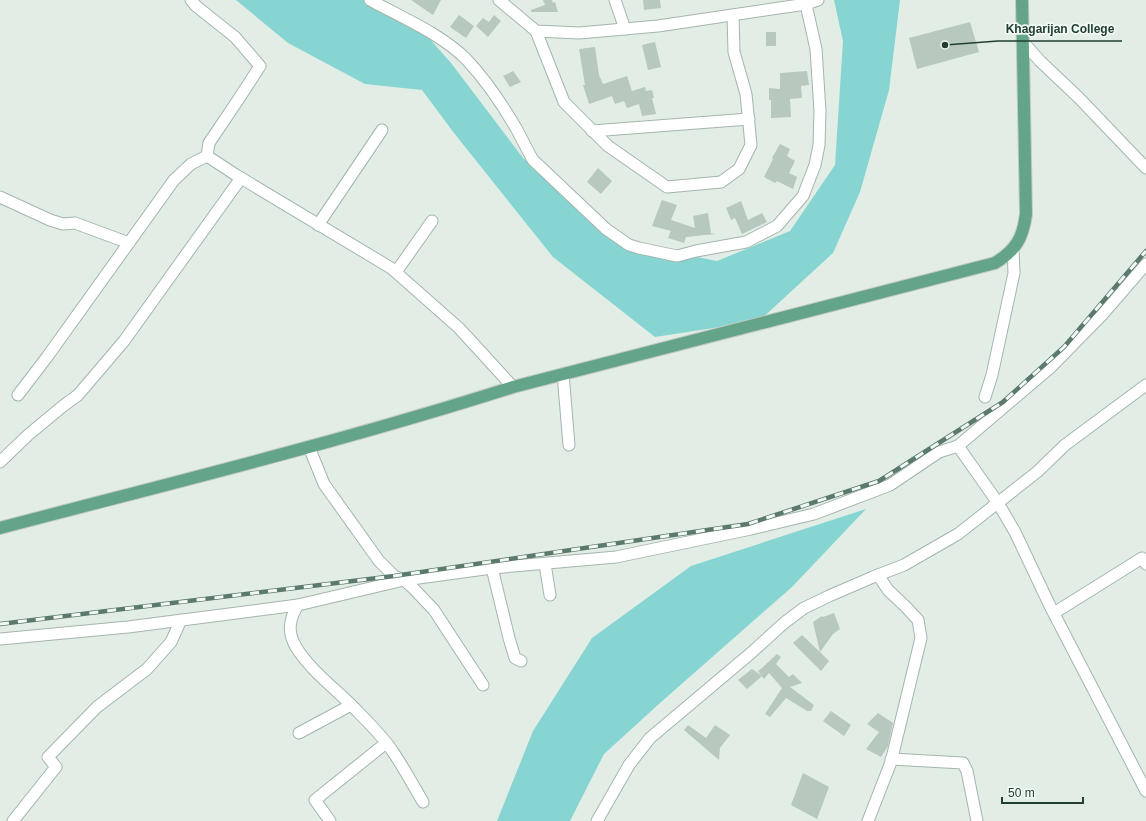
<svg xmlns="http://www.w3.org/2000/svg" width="1146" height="821" viewBox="0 0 1146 821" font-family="Helvetica,sans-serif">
<rect width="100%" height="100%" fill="#e2ede6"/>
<g fill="#87d5d2">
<path d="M236,0H379L412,19L451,63L523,158L628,243L717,261L790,231L835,165L843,41L834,0H900L889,90L860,192L833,253L759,321L655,337L553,257L454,133L422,90L365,84L288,43Z"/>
<path d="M866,509L792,587L660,703L604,754L570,821H497L533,731L592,638L691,566Z"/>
</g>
<g fill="#b7c8be">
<path d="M411,0H441L433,15Z"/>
<path d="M543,0H552L553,3L555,2L558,12H531V10L545,5Z"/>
<path d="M643,0H660L661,8L644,10Z"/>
<path d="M459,15L474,26L466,38L450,27Z"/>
<path d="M494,15L501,21L488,37L476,26L483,18L489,22Z"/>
<path d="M970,22L979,52L917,69L909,38Z"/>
<rect x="766" y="32" width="10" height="14"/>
<path d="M655,42L661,67L648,70L642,45Z"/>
<path d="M595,47L599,75L603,84L627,76L632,91L645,87L646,91L652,90L654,98H652L656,114L642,116L639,104L627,108L624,101L615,104L612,96L589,104L583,85H585L579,49Z"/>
<path d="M513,71L521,82L510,87L503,76Z"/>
<path d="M807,71L809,85L801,86L802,98L790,99L791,117L771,118V100H769V88L780,89V73Z"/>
<path d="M780,144L790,149L787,156L795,161L789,173L797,177L793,189L777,181L775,183L764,177L773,159L772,158Z"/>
<path d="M598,168L612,181L601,194L587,182Z"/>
<path d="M662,200L677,205L671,220L695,228L693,216L708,213L711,233L715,234L686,237L684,243L668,238L671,231L652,226Z"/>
<path d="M741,201L748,220L762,213L767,222L742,234L735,218L731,220L726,208Z"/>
<path d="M834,613L840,629L833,634L820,652L829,661L821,671L793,643L802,635L820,652L813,622L822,616L823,617Z"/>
<path d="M777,654L781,657L776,664L789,677L793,674L802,683L790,687L814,705L811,711H807L786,698L770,717L765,714L782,688L769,673L764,679L758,671L762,668Z"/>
<path d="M752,669L762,676L747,689L738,680Z"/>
<path d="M831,711L851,725L844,736L823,721Z"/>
<path d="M878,713L893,723L888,746L881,757L866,749L879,732L867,724Z"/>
<path d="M688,725L706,738L715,725L730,735L720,748L719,760L684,730Z"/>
<path d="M803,773L829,787L817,819L791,805Z"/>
</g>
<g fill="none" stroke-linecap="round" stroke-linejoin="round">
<defs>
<g id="minor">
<path d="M191,0L196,6L235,37L260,66L238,100L209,143L207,156L236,175L391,268L459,328L513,387"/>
<path d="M370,0C401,17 441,34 466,59C485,79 502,104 516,128C522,139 527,150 533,160L606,229L629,245L639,248L677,256L696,251L746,242L777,226L803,196L815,165L819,145L820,111L816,49L805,0"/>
<path d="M499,0L536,31L579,33L658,26L806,4L818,0"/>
<path d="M615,0L625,29"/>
<path d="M536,31L564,102L608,146L667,187L721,182L739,169L751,145L746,94L734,52L733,15"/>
<path d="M1023,42L1040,61L1079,98L1146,168"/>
<path d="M592,131L749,119"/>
<path d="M0,197L50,220L63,224L75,223L129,243"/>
<path d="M318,225L382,130"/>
<path d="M396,272L432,221"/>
<path d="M563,374L569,445"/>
<path d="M18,395L47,357L174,180L191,164L207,156"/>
<path d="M985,397L992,375L1014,273L1013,249"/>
<path d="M958,446L998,503L1015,532L1050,606L1146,791"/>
<path d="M309,447L324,484L379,561L394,576L404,580L414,589L434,610L483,685"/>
<path d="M0,462L28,435L63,406L78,395L124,341L241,178"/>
<path d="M545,564L550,595"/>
<path d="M492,568L509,638L515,658L521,661"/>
<path d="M298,605C289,619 287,632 296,647C312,673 339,691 359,713C371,725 384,738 393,752C404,768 413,785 423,802"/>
<path d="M1054,613L1142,558L1146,564"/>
<path d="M0,639L128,627L298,605L404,580L492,568L616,557L751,529L814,514L890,485L939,452L958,446L1051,367L1102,315L1146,264"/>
<path d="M299,733L351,705"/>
<path d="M891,759L963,763L967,771L977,821"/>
<path d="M13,821L56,767L48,757L97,707L147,669L171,642L181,620"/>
<path d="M330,821L315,800L386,743"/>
<path d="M597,821L629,765L650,738L751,653L784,623L804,608L829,596L873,577L904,565L958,534L1037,472L1065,445L1146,385"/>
<path d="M868,821L891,762L921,638L918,620L906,607L888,590L878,575"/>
</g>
<path id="major" d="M0,528C171,483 344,441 513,387L995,263C1016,250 1023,238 1026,214L1022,0"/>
</defs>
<use href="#minor" stroke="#a4b5ac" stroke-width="13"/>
<use href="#major" stroke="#c1c9c5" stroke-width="14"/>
<use href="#minor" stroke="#fff" stroke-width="11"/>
<use href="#major" stroke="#64a488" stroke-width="12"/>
<defs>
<path id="rail" d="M0,624L394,576L748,524L879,481L1003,402L1064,347L1146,251"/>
</defs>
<use href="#rail" stroke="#5b7a6c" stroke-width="4.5"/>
<use href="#rail" stroke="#f2f9f4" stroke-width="3" stroke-dasharray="9" stroke-linecap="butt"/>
</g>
<path fill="none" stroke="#213f31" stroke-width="1.5" d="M945 45L998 41H1122"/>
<circle fill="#213f31" stroke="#f2f9f4" stroke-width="1.5" cx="945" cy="45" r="4"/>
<g font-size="12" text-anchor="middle" font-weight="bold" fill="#213f31" stroke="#f2f9f4" stroke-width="3.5" stroke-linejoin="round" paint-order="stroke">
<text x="1060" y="33">Khagarijan College</text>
</g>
<path d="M1002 797v6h81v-6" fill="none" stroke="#213f31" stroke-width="2"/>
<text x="1008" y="797" font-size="12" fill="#213f31" stroke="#f2f9f4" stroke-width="3" paint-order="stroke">50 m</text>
</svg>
